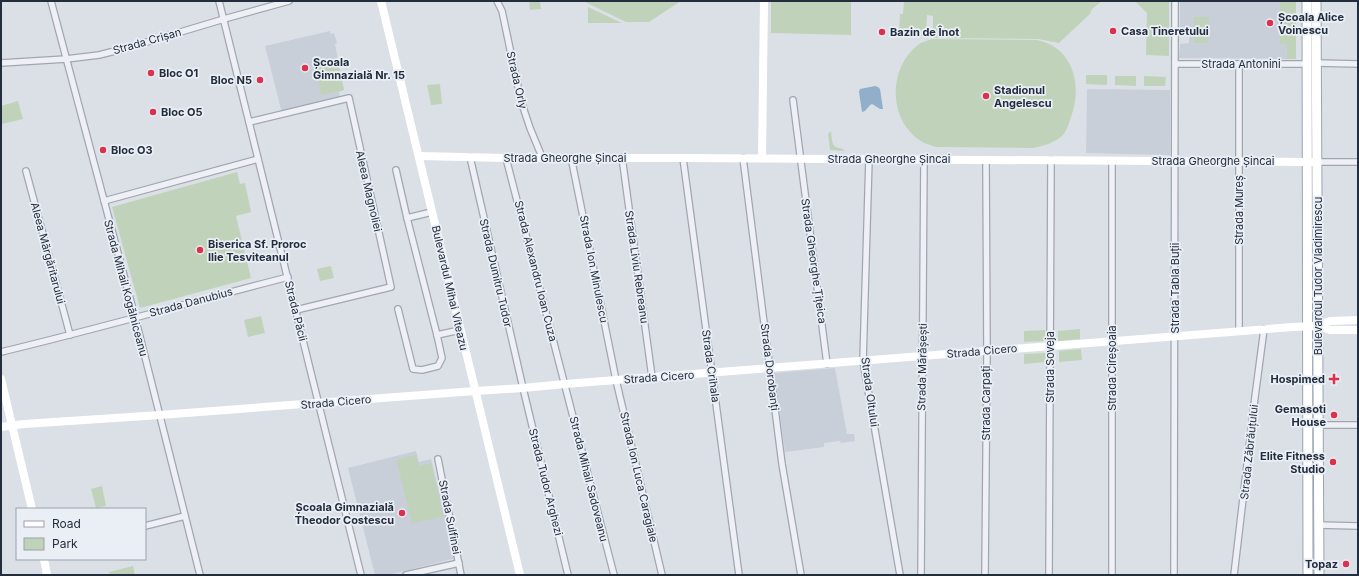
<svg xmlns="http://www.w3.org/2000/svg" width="1359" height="576" viewBox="0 0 1359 576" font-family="Inter,sans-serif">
<rect width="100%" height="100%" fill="#dbe0e7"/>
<g fill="#c9cfd9">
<path d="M1180,1H1296V59L1179,58L1180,44L1189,43V29H1180Z"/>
<path d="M330,31L331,34L334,33L337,43L335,44L344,90L339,92L340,99L282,113L265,46Z"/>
<path d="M1087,89L1170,90V155L1086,153Z"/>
<path d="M835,368L847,434H854L855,441L841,443L840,441L824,443V447L785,452L774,373Z"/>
<path d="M416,451L419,462L431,459L456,558L389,575H375L348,468Z"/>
</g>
<g fill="#c1d2bb">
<path d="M529,1H540L541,9L530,10Z"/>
<path d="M583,1H681L649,22H626Z"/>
<path d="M771,1H851V35L771,33Z"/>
<path d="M904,1H1102L1092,9L1090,14L1059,43L1038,39L933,38V16L927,15L926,37L899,35L900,14H903Z"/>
<path d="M1135,1H1169V56L1146,55L1147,13Z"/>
<path d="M1280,1H1296V59H1287V45L1280,44Z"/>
<path d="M588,7L622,23H588Z"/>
<path d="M1194,17H1209L1208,43H1194Z"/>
<path d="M932,39L1037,40C1073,47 1083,85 1071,117C1069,123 1067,131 1062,136C1054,143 1043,146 1033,148L936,147C927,144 920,142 914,136C888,113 890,66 918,45C921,42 927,41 932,39Z"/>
<path d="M315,67L339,68L344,90L321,95Z"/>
<path d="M1086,75H1107V85L1086,84Z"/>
<path d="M1115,76H1136V86L1115,85Z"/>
<path d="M1144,76L1166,77L1165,86H1144Z"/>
<path d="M440,84L442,104L431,105L427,85Z"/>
<path d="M18,101L23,119L2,124L1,119V106Z"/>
<path d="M831,131C832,136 831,145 836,147C840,149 841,147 845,151L830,150L828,134Z"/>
<path d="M237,172L240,184L245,183L251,212L236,216L251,278L140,308L112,207Z"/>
<path d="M331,266L334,278L320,281L317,269Z"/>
<path d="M261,316L265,333L248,337L244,320Z"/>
<path d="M1080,329V339L1058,341V331Z"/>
<path d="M1045,330V341L1024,342V331Z"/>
<path d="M1081,349L1082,360L1059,362V351Z"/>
<path d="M1046,353V362L1024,364V354Z"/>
<path d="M416,455L419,466L431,463L444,516L412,524L396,460Z"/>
<path d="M102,486L106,506L96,508L91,489Z"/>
<path d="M133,566L135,575H110L109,572Z"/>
</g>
<path fill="#91aecb" d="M875,86L878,87L880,89L883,109H880C870,103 873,102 865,111L862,112L859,92L860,89Z"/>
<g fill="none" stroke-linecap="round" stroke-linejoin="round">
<defs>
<g id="street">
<path d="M51,1L135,317L200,575"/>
<path d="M219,1L361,575"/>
<path d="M497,1L502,11L521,101L530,128L542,157"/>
<path d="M1,63L66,59L99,55L127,48L224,19L289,1"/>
<path d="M1316,63L1358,64"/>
<path d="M1175,64H1306"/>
<path d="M1239,64V331"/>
<path d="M793,100L827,364"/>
<path d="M249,122L349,98L391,287L296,310"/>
<path d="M470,157L523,388L568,575"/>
<path d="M571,157L616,380L662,575"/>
<path d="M622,157L652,377"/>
<path d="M506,158L614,575"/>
<path d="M683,158L739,575"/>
<path d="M743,158L782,464L801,575"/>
<path d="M869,159L863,361L900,575"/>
<path d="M1318,162H1358"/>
<path d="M396,170L407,218L432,212"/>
<path d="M26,171L70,335"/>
<path d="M104,201L258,159"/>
<path d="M407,218L437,335L460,330"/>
<path d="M398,309L413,369L422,370L438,366L442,358L437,335"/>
<path d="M1,352C97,329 192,302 288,277"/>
<path d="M1318,425H1358"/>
<path d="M438,459L461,575"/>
<path d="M1318,525L1358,526"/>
<path d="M145,526L185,516"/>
<path d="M406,575L459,563"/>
<path d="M921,575L924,159"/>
<path d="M985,575L987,351L986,160"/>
<path d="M1049,575L1051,160"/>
<path d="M1112,575V161"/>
<path d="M1174,575L1175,1"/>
<path d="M1234,575L1255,397L1264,329"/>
</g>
<g id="primary">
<path d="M1307,1L1308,575"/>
<path d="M1316,1L1319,575"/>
</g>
</defs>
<use href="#street" stroke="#a0a7b1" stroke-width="8"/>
<use href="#primary" stroke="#99a4b4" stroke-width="11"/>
<use href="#street" stroke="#eef0f5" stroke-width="5.5"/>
<g stroke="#fff" stroke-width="8">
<path d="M381,1L520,575"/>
<path d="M419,156L506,158H683L1312,162"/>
<path d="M762,158L764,1"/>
<path d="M1317,326L1330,321L1358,320"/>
<path d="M1,379L32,509"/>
<path d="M1,427L24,424L160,415L475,391L523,388L565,384L1293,327L1317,326L1330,330H1358"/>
<path d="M44,559L47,575"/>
</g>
<use href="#primary" stroke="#fff" stroke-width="9"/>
</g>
<g fill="#db314c" stroke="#eaeff5" stroke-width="1.5">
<circle cx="1270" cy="23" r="4"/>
<circle cx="1113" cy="31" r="4"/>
<circle cx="882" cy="32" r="4"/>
<circle cx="305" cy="68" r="4"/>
<circle cx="151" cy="73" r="4"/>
<circle cx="260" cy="80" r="4"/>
<circle cx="986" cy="96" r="4"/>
<circle cx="153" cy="112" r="4"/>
<circle cx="103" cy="150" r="4"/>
<circle cx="200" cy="250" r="4"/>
<path d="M1332 373h4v4h4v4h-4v4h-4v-4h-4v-4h4z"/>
<circle cx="1334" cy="415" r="4"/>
<circle cx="1333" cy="462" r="4"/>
<circle cx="402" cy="513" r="4"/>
<circle cx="1346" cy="564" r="4"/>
</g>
<g text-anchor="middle" stroke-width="3.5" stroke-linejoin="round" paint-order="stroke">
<g font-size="11" font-weight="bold" fill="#242d3e" stroke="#eaeff5" text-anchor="start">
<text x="1278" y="21">Școala Alice<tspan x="1278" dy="13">Voinescu</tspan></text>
<text x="1121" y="35">Casa Tineretului</text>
<text x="890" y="36">Bazin de Înot</text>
<text x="313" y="66">Școala<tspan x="313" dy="13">Gimnazială Nr. 15</tspan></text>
<text x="159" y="77">Bloc O1</text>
<text x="252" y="84" text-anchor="end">Bloc N5</text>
<text x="994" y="94">Stadionul<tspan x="994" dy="13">Angelescu</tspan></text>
<text x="161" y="116">Bloc O5</text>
<text x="111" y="154">Bloc O3</text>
<text x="208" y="248">Biserica Sf. Proroc<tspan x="208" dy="13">Ilie Tesviteanul</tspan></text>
<text x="1325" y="383" text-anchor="end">Hospimed</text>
<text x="1326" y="413" text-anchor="end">Gemasoti<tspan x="1326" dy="13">House</tspan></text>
<text x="1325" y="460" text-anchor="end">Elite Fitness<tspan x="1325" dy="13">Studio</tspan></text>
<text x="394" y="511" text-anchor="end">Școala Gimnazială<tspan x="394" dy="13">Theodor Costescu</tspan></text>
<text x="1338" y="568" text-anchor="end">Topaz</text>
</g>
<g font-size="11" fill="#242d3e" stroke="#eaeff5">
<text transform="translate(147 41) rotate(-16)" y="4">Strada Crișan</text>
<text x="1241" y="68">Strada Antonini</text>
<text transform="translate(517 80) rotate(77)" y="4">Strada Orly</text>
<text x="565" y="162">Strada Gheorghe Șincai</text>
<text x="889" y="163">Strada Gheorghe Șincai</text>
<text x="1213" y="165">Strada Gheorghe Șincai</text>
<text transform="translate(369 191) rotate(77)" y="4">Aleea Magnoliei</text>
<text transform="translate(1239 210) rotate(-90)" y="4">Strada Mureș</text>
<text transform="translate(48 253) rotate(75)" y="4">Aleea Mărgăritarului</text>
<text transform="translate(814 261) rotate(82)" y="4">Strada Gheorghe Țițeica</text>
<text transform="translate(637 267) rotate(82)" y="4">Strada Liviu Rebreanu</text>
<text transform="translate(594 269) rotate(79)" y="4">Strada Ion Minulescu</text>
<text transform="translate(536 271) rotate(76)" y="4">Strada Alexandru Ioan Cuza</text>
<text transform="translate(496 273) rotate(77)" y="4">Strada Dumitru Tudor</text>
<text transform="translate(1318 276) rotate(-90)" y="4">Bulevardul Tudor Vladimirescu</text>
<text transform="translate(126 288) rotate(75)" y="4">Strada Mihail Kogălniceanu</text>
<text transform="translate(450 288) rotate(77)" y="4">Bulevardul Mihai Viteazu</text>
<text transform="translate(1175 288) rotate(-90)" y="4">Strada Tabla Buții</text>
<text transform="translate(191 302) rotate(-15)" y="4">Strada Danubius</text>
<text transform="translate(296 311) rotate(76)" y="4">Strada Păcii</text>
<text transform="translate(982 351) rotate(-5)" y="4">Strada Cicero</text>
<text transform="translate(711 366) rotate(82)" y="4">Strada Crihala</text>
<text transform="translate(770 367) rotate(83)" y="4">Strada Dorobanți</text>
<text transform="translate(922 367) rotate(-89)" y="4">Strada Mărășești</text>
<text transform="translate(1050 367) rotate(-90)" y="4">Strada Soveja</text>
<text transform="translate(1112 368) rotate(-90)" y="4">Strada Cireșoaia</text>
<text transform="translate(659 377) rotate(-4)" y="4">Strada Cicero</text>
<text transform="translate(870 392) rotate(82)" y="4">Strada Oltului</text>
<text transform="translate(336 402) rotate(-5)" y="4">Strada Cicero</text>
<text transform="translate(986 403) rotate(-90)" y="4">Strada Carpați</text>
<text transform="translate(1249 452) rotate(-84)" y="4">Strada Zăbrăuțului</text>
<text transform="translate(639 477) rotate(77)" y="4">Strada Ion Luca Caragiale</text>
<text transform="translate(589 479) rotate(76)" y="4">Strada Mihail Sadoveanu</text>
<text transform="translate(546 482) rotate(76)" y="4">Strada Tudor Arghezi</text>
<text transform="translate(450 517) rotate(79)" y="4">Strada Sulfinei</text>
</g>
</g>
<rect width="1359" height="576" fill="none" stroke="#242d3e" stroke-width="4"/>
<rect x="16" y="508" width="130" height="52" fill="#eaeff5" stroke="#9ba1ac"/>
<rect x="24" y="521" width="20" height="6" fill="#ffffff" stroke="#9ba1ac"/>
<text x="52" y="528" font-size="12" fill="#242d3e">Road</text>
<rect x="24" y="538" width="20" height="12" fill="#c1d2bb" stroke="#9ba1ac"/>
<text x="52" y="548" font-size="12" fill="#242d3e">Park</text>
</svg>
